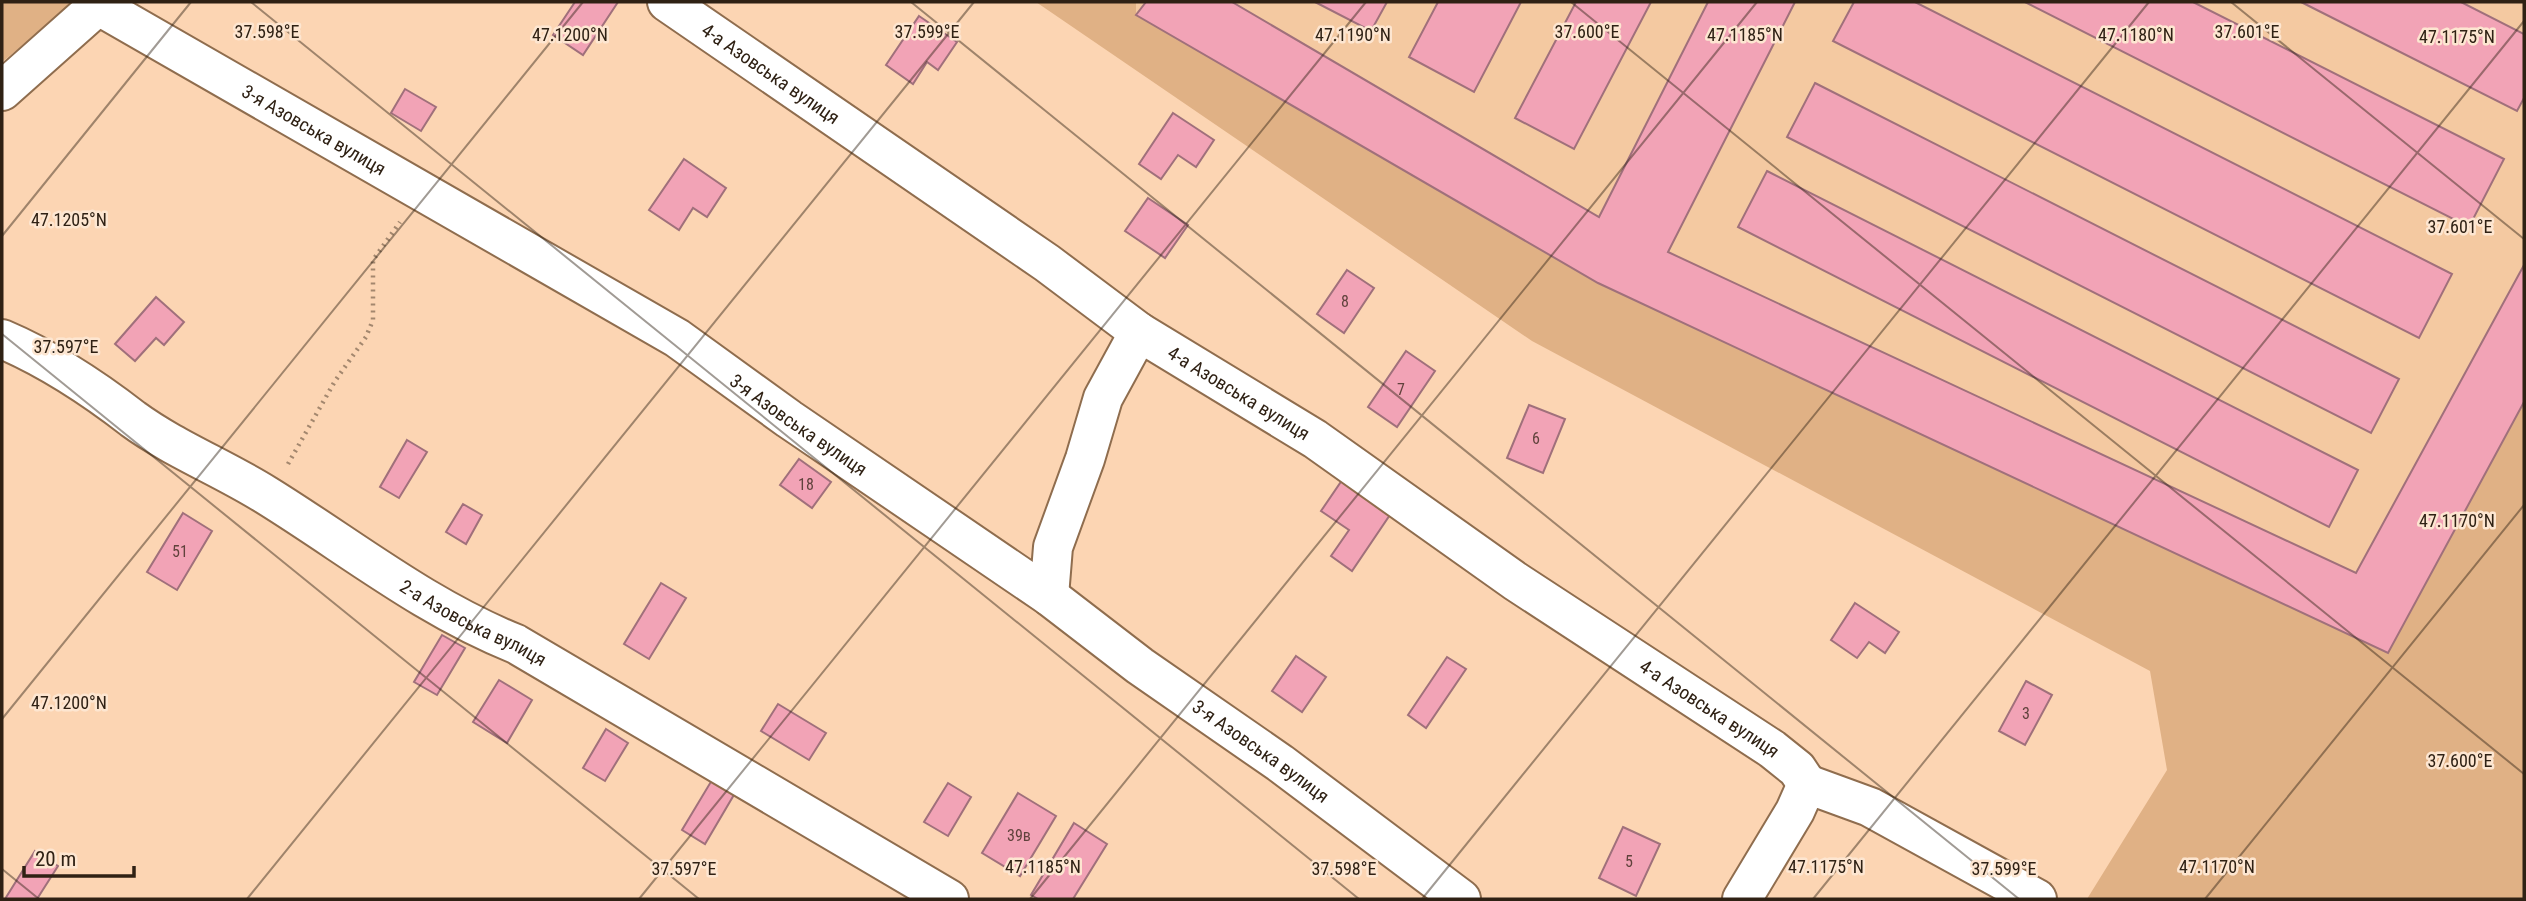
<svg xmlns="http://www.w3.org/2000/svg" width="2526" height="901" viewBox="0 0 2526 901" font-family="'Roboto Condensed',sans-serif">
<rect width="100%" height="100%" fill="#fcd5b3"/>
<path fill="#f4c9a1" d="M1136,2H2524V402L2388,653L1598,283L1136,15Z"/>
<g fill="#e0b185">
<path d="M2,2H76L2,62Z"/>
<path d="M1036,2H1136V15L1598,283L2388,652L2524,402V899H2087L2167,770L2150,671L1532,341Z"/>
</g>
<g fill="#f2a3b6" stroke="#a0707b" stroke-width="2">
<path d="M575,2H618L583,55L553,35Z"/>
<path d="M1146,2H1232L1599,217L1708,2H1795L1668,252L2356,573L2524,265V402L2388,653L1598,283L1136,15Z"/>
<path d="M1315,2H1387L1371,31Z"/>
<path d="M1438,2H1521L1474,92L1409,57Z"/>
<path d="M1576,2H1651L1574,149L1515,118Z"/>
<path d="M1854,2H1915L2452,274L2419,338L1833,41Z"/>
<path d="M2025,2H2193L2504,159L2469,227Z"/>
<path d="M2301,2H2461L2524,34V98L2517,111Z"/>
<path d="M919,16L957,42L938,70L927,62L913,84L886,65Z"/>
<path d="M1815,83L2399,379L2371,433L1787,137Z"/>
<path d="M405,89L436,107L421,131L391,113Z"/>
<path d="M1173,113L1214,140L1196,167L1178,155L1161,179L1139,164Z"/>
<path d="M684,159L726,188L707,217L693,208L679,230L649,210Z"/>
<path d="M1767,171L2358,470L2329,527L1738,227Z"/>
<path d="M1148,198L1188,225L1165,258L1125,231Z"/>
<path d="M1347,270L1374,288L1344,333L1317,314Z"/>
<path d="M156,297L184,322L164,345L156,338L135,361L115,344Z"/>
<path d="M1406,351L1435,371L1397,427L1368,407Z"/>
<path d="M1529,405L1565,419L1543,473L1507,458Z"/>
<path d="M407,440L427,452L399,498L380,487Z"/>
<path d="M799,459L831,482L812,508L780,485Z"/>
<path d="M1349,470L1398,503L1352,571L1331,556L1349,530L1321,511Z"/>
<path d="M463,504L482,515L466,544L446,532Z"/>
<path d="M183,513L212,531L177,590L147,572Z"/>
<path d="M661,583L686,598L649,659L624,644Z"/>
<path d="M1855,603L1899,632L1885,653L1869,642L1857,658L1831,640Z"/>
<path d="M442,635L465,648L437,695L414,682Z"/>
<path d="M1296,656L1326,677L1302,712L1272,691Z"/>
<path d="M1447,657L1466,669L1426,728L1408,715Z"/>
<path d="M499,680L532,700L507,743L473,722Z"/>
<path d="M2026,681L2052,695L2025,745L1999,731Z"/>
<path d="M778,704L826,733L809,760L761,731Z"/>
<path d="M606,729L628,743L605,781L583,768Z"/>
<path d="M712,780L735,793L705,844L682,830Z"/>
<path d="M948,783L971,797L948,836L924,822Z"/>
<path d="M1018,793L1056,816L1020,876L982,853Z"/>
<path d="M1074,823L1107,844L1073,899H1038L1031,895Z"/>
<path d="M1623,827L1660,844L1636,896L1599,878Z"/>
<path d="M35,851L58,866L37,899H5Z"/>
</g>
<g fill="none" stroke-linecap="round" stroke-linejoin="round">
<defs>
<g id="minor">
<path id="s1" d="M667,2L1047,263L1139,332L1315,439L1515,581L1772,749L1797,769L1807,784"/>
<path id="s2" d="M99,6L677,338L789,419L1049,596L1140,666L1280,763L1461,899"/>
<path d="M2,91L102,2"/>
<path id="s3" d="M2,339C49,359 93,388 133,419C174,449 223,468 266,495C350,547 424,607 516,644L949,899"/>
<path d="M1049,596L1053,547L1085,459L1103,398L1139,332"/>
<path d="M1742,899L1795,811L1807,784L1870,807L2037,899"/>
</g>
</defs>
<use href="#minor" stroke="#8f6d4e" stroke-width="42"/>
<path stroke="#a3876e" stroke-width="4.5" stroke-dasharray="2 5" stroke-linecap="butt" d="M288,464L335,381L366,337L373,320V260L400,222"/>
<use href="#minor" stroke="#fff" stroke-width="38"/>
</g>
<path fill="none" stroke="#2f2114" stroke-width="2" stroke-opacity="0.45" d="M251,2L1359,899M911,2L2019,899M1571,2L2524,774M2231,2L2524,239M2,236L191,2M2,334L699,899M2,719L583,2M2,869L39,899M247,899L974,2M639,899L1366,2M1030,899L1757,2M1422,899L2149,2M1813,899L2524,21M2205,899L2524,505"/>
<g text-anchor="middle" stroke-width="5" stroke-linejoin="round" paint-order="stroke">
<g font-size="16" fill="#60423c">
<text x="1345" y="307">8</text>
<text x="1401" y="395">7</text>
<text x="1536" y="444">6</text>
<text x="806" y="490">18</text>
<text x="180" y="557">51</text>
<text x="2026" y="719">3</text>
<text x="1019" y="841">39в</text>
<text x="1629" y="867">5</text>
</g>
<g font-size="19" fill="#2f2114" stroke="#fde6d1">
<text dy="7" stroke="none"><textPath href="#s1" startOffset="126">4-а Азовська вулиця</textPath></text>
<text dy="7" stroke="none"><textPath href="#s2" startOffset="248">3-я Азовська вулиця</textPath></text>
<text dy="7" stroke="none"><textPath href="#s1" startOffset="693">4-а Азовська вулиця</textPath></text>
<text dy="7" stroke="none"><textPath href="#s2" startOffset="816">3-я Азовська вулиця</textPath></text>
<text dy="7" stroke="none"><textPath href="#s3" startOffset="551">2-а Азовська вулиця</textPath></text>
<text dy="7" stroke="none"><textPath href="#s1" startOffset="1260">4-а Азовська вулиця</textPath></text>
<text dy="7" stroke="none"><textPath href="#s2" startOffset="1382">3-я Азовська вулиця</textPath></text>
</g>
</g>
<g font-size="18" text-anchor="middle" fill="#2f2114" stroke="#fde6d1" stroke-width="5" stroke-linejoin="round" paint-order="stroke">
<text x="267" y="38">37.598°E</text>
<text x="927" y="38">37.599°E</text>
<text x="1587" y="38">37.600°E</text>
<text x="2247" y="38">37.601°E</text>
<text x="570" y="41">47.1200°N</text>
<text x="1353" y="41">47.1190°N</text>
<text x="1745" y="41">47.1185°N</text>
<text x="2136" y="41">47.1180°N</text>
<text x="2457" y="43">47.1175°N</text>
<text x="69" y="226">47.1205°N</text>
<text x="2460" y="233">37.601°E</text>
<text x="66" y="353">37.597°E</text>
<text x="2457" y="527">47.1170°N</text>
<text x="69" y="709">47.1200°N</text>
<text x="2460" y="767">37.600°E</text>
<text x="1043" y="873">47.1185°N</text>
<text x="1826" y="873">47.1175°N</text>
<text x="2217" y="873">47.1170°N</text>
<text x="684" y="875">37.597°E</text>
<text x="1344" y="875">37.598°E</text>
<text x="2004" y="875">37.599°E</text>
</g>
<rect width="2526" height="901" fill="none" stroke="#2f2114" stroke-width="7"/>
<path d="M24 866v10h110v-10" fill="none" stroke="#2f2114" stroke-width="3.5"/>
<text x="35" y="866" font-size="21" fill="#2f2114" stroke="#fde6d1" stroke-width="5" paint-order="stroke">20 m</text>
</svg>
